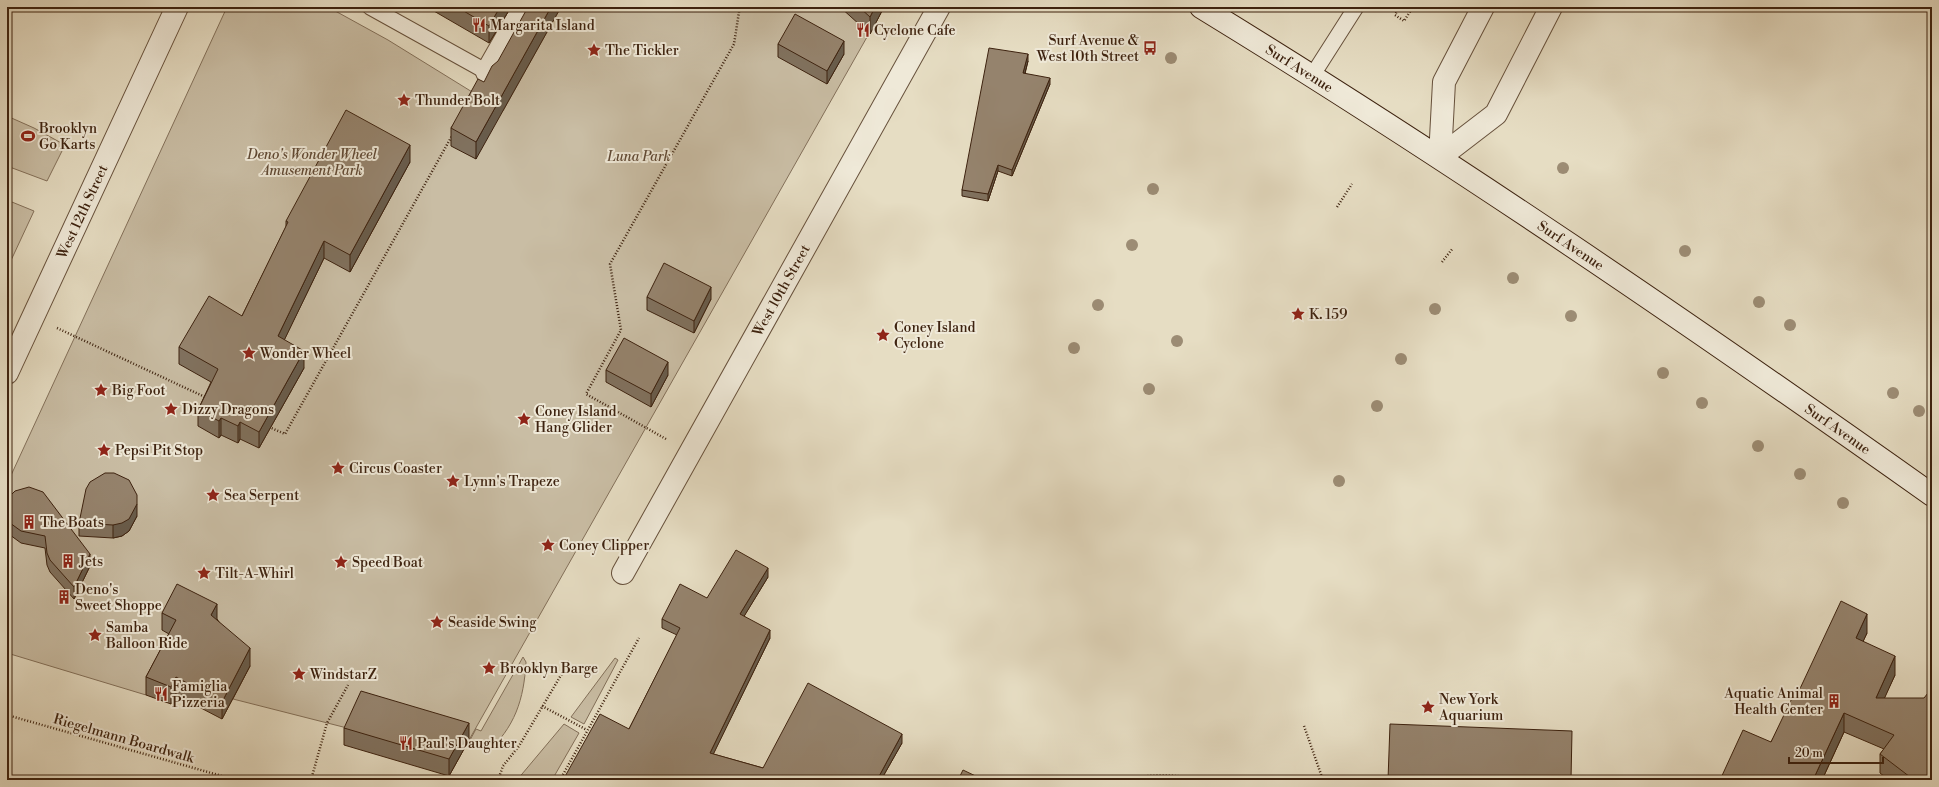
<svg xmlns="http://www.w3.org/2000/svg" width="1939" height="787" viewBox="0 0 1939 787" font-family="'Libre Bodoni',serif">
<rect width="100%" height="100%" fill="#e6ddc3"/>
<filter id="stains"><feTurbulence type="fractalNoise" baseFrequency=".005" numOctaves="4"/><feColorMatrix values="0 0 0 0 .2 0 0 0 0 .09 0 0 0 0 .02 0 0 0 .5 -.17"/></filter>
<radialGradient id="worn" r=".72"><stop offset=".6" stop-color="#630" stop-opacity="0"/><stop offset="1" stop-color="#630" stop-opacity=".3"/></radialGradient>
<g fill="#c9bda4" stroke="#83705a">
<path d="M227,7H328L388,40L503,111L561,7H884L469,740L361,709L351,729L233,699L250,666L176,638L146,695L7,653V484Z"/>
<path d="M7,116L34,128L65,145L47,181L7,166Z"/>
<path d="M7,200L34,211L7,269Z"/>
<path d="M523,657L526,662C524,699 515,728 486,753L470,740L476,729L481,731Z"/>
<path d="M615,658L618,660L584,724L571,717Z"/>
<path d="M564,724L579,733L552,780H517Z"/>
</g>
<g fill="none" stroke-linecap="round" stroke-linejoin="round">
<defs>
<g id="service">
<path d="M370,7L487,72"/>
<path d="M1312,76L1356,7"/>
</g>
<path id="pedestrian" d="M487,72L524,7"/>
<g id="minor">
<path d="M1440,157L1496,114L1551,7"/>
<path d="M1440,157L1444,82L1483,7"/>
<path id="s1" d="M7,373L177,7"/>
<path id="s2" d="M623,573L939,7"/>
</g>
<g id="secondary">
<path id="s3" d="M1201,7C1451,160 1693,326 1932,495"/>
</g>
</defs>
<use href="#service" stroke="#67513c" stroke-width="17"/>
<use href="#pedestrian" stroke="#67513c" stroke-width="24"/>
<use href="#minor" stroke="#67513c" stroke-width="24"/>
<use href="#secondary" stroke="#3d220f" stroke-width="24"/>
<g stroke="#3d220f" stroke-width="2.5" stroke-dasharray="1 2" stroke-linecap="butt">
<path d="M1399,7L1395,15L1404,21L1413,7"/>
<path d="M1337,207L1352,184"/>
<path d="M1442,262L1453,248"/>
<path d="M57,328L207,398"/>
<path d="M269,427L285,434L453,134"/>
<path d="M666,439L586,394L621,330L610,264L734,44L739,12L734,7"/>
<path d="M542,706L587,730"/>
<path d="M7,715L236,780"/>
<path d="M1304,726L1323,780"/>
<path d="M311,780L327,723L348,685"/>
<path d="M498,780L503,766L519,746L570,660"/>
<path d="M560,780L639,638"/>
<path d="M1124,780C1144,774 1181,774 1201,780"/>
</g>
<use href="#service" stroke="#efe9d8" stroke-width="15"/>
<use href="#pedestrian" stroke="#efe9d8" stroke-width="22"/>
<use href="#minor" stroke="#efe9d8" stroke-width="22"/>
<use href="#secondary" stroke="#efe9d8" stroke-width="22"/>
</g>
<g fill="#9c8c74">
<circle cx="1171" cy="58" r="6"/>
<circle cx="1563" cy="168" r="6"/>
<circle cx="1153" cy="189" r="6"/>
<circle cx="1132" cy="245" r="6"/>
<circle cx="1685" cy="251" r="6"/>
<circle cx="1513" cy="278" r="6"/>
<circle cx="1759" cy="302" r="6"/>
<circle cx="1098" cy="305" r="6"/>
<circle cx="1435" cy="309" r="6"/>
<circle cx="1571" cy="316" r="6"/>
<circle cx="1790" cy="325" r="6"/>
<circle cx="1177" cy="341" r="6"/>
<circle cx="1074" cy="348" r="6"/>
<circle cx="1401" cy="359" r="6"/>
<circle cx="1663" cy="373" r="6"/>
<circle cx="1149" cy="389" r="6"/>
<circle cx="1893" cy="393" r="6"/>
<circle cx="1702" cy="403" r="6"/>
<circle cx="1377" cy="406" r="6"/>
<circle cx="1919" cy="411" r="6"/>
<circle cx="1758" cy="446" r="6"/>
<circle cx="1800" cy="474" r="6"/>
<circle cx="1339" cy="481" r="6"/>
<circle cx="1843" cy="503" r="6"/>
</g>
<g fill="#80715e" stroke="#3d220f">
<path d="M427,7H511L489,43Z"/>
<path d="M840,7H884L870,34Z"/>
<path d="M778,44L844,54L827,84L778,57Z"/>
<path d="M1028,61L1025,74L1050,84L1012,176L998,171L988,201L962,196V190Z"/>
<path d="M484,82L476,159L451,146V128Z"/>
<path d="M410,162L350,272L324,258L284,340L304,368L259,448L240,439L238,443L221,435L219,438L198,426V410L211,382L179,364V347L242,316L286,227V221Z"/>
<path d="M647,297L711,299L694,333L647,310Z"/>
<path d="M606,370L668,375L651,407L606,382Z"/>
<path d="M7,505L90,566L74,599L50,572L47,565L45,548L21,543L10,535L7,526Z"/>
<path d="M137,516L129,531L122,536L113,538L79,536V523Z"/>
<path d="M768,577L744,616L770,638L713,754L763,768L902,743L881,780H563L629,729L677,635L662,628V619L707,598Z"/>
<path d="M162,613L217,619L250,666L222,719L176,695L171,704L146,695V677L169,634L162,630Z"/>
<path d="M1867,633L1863,641L1895,675L1884,698L1932,780H1889L1880,773V754L1884,749L1844,732L1822,780H1720L1771,742L1797,695Z"/>
<path d="M344,728L469,740L449,776L344,745Z"/>
</g>
<g fill="#685c4c" stroke="#3d220f">
<path d="M500,7H511L489,43V26Z"/>
<path d="M551,7H561L476,159V142Z"/>
<path d="M875,7H884L870,34V17Z"/>
<path d="M844,41V54L827,84V71Z"/>
<path d="M1028,54V61L1023,80V73Z"/>
<path d="M1050,78V84L1012,176V170Z"/>
<path d="M410,145V162L350,272V255Z"/>
<path d="M998,165V171L988,201V194Z"/>
<path d="M324,241V258L278,353V336Z"/>
<path d="M711,287V299L694,333V321Z"/>
<path d="M304,351V368L259,448V432Z"/>
<path d="M668,362V375L651,407V394Z"/>
<path d="M221,418V435L219,438V421Z"/>
<path d="M240,422V439L238,443V426Z"/>
<path d="M137,504V516L129,531L122,536L113,538V525Z"/>
<path d="M90,554V566L74,599V587Z"/>
<path d="M768,568V577L740,623V614Z"/>
<path d="M217,604V622L211,615Z"/>
<path d="M1867,614V633L1856,657V638Z"/>
<path d="M770,630V638L710,761V753Z"/>
<path d="M250,648V666L222,719V702Z"/>
<path d="M1895,656V675L1876,717V698Z"/>
<path d="M176,677V695L171,704V687Z"/>
<path d="M1844,713V732L1822,780H1813Z"/>
<path d="M469,723V740L449,776V759Z"/>
<path d="M902,734V743L881,780H877Z"/>
</g>
<g fill="#95836d" stroke="#3d220f">
<path d="M457,7H500L489,26Z"/>
<path d="M528,7H551L476,142L451,128L478,79L484,82L492,66L498,61Z"/>
<path d="M859,7H875L870,17Z"/>
<path d="M795,14L844,41L827,71L778,44Z"/>
<path d="M989,48L1028,54L1023,73L1050,78L1012,170L998,165L988,194L962,190Z"/>
<path d="M346,110L410,145L350,255L324,241L278,336L304,351L259,432L240,422L238,426L221,418L219,421L198,410L218,369L179,347L209,296L242,316L288,222L286,221Z"/>
<path d="M664,263L711,287L694,321L647,297Z"/>
<path d="M624,338L668,362L651,394L606,370Z"/>
<path d="M105,473H114L129,480L137,495V504L129,519L122,523L113,525L79,523L86,489L90,482Z"/>
<path d="M29,487L43,492L90,554L74,587L50,560L47,553L45,536L21,531L10,523L7,515V505L10,496L15,491Z"/>
<path d="M736,550L768,568L740,614L770,630L710,753L763,768L808,683L902,734L877,780H563L600,714L629,729L680,628L662,619L680,584L707,598Z"/>
<path d="M177,584L217,604L211,615L250,648L222,702L176,677L171,687L146,677L176,620L162,613Z"/>
<path d="M1841,601L1867,614L1856,638L1895,656L1876,698H1924L1932,688V780H1914L1880,754L1894,735L1844,713L1813,780H1761L1758,779L1757,780H1720L1743,730L1771,742L1794,694L1797,695Z"/>
<path d="M361,691L469,723L449,759L344,728Z"/>
<path d="M1390,724L1572,731L1571,780H1388Z"/>
<path d="M963,770L984,780H958Z"/>
</g>
<defs>
<symbol id="restaurant-bare" viewBox="-9 -9 18 18"><path d="M-5-6h1v4h1v-4h1v4h1v-4h1v5L-1.5 .5V6h-2V.5L-5-1ZM5-6V6H3V1.5H1.5Q1.5-4 5-6Z" fill="#8f2418" stroke="#efe9d8" stroke-width="2.5" paint-order="stroke"/></symbol>
<symbol id="bus-bare" viewBox="-9 -9 18 18"><path d="M-5-6H5V4H4V6H2V4H-2V6H-4V4H-5ZM-3.5-4V0h7V-4ZM-3.5 1.2v1.5H-2V1.2ZM2 1.2v1.5H3.5V1.2Z" fill="#8f2418" stroke="#efe9d8" stroke-width="2.5" paint-order="stroke"/></symbol>
<symbol id="sight-bare" viewBox="-9 -9 18 18"><path d="M0-6L1.8-2.2L6-1.7L2.9 1.2L3.7 5.4L0 3.3L-3.7 5.4L-2.9 1.2L-6-1.7L-1.8-2.2Z" fill="#8f2418" stroke="#efe9d8" stroke-width="2.5" paint-order="stroke"/></symbol>
<symbol id="stadium-bare" viewBox="-9 -9 18 18"><path d="M0-5a6.5 5 0 1 0 0 10a6.5 5 0 1 0 0-10ZM-3.5-1.8h7v3.6h-7Z" fill="#8f2418" stroke="#efe9d8" stroke-width="2.5" paint-order="stroke"/></symbol>
<symbol id="building-bare" viewBox="-9 -9 18 18"><path d="M-4-6H4V6H1V3H-1V6H-4ZM-2.5-4.3h1.7v1.8h-1.7ZM.8-4.3h1.7v1.8H.8ZM-2.5-1h1.7V.8h-1.7ZM.8-1h1.7V.8H.8Z" fill="#8f2418" stroke="#efe9d8" stroke-width="2.5" paint-order="stroke"/></symbol>
</defs>
<g fill-rule="evenodd">
<use href="#restaurant-bare" x="469" y="15" width="20" height="20"/>
<use href="#restaurant-bare" x="853" y="20" width="20" height="20"/>
<use href="#bus-bare" x="1140" y="38" width="20" height="20"/>
<use href="#sight-bare" x="584" y="40" width="20" height="20"/>
<use href="#sight-bare" x="394" y="90" width="20" height="20"/>
<use href="#stadium-bare" x="18" y="126" width="20" height="20"/>
<use href="#sight-bare" x="1288" y="304" width="20" height="20"/>
<use href="#sight-bare" x="873" y="325" width="20" height="20"/>
<use href="#sight-bare" x="239" y="343" width="20" height="20"/>
<use href="#sight-bare" x="91" y="380" width="20" height="20"/>
<use href="#sight-bare" x="161" y="399" width="20" height="20"/>
<use href="#sight-bare" x="514" y="409" width="20" height="20"/>
<use href="#sight-bare" x="94" y="440" width="20" height="20"/>
<use href="#sight-bare" x="328" y="458" width="20" height="20"/>
<use href="#sight-bare" x="443" y="471" width="20" height="20"/>
<use href="#sight-bare" x="203" y="485" width="20" height="20"/>
<use href="#building-bare" x="19" y="512" width="20" height="20"/>
<use href="#sight-bare" x="538" y="535" width="20" height="20"/>
<use href="#building-bare" x="58" y="551" width="20" height="20"/>
<use href="#sight-bare" x="331" y="552" width="20" height="20"/>
<use href="#sight-bare" x="194" y="563" width="20" height="20"/>
<use href="#building-bare" x="54" y="587" width="20" height="20"/>
<use href="#sight-bare" x="427" y="612" width="20" height="20"/>
<use href="#sight-bare" x="85" y="625" width="20" height="20"/>
<use href="#sight-bare" x="479" y="658" width="20" height="20"/>
<use href="#sight-bare" x="289" y="664" width="20" height="20"/>
<use href="#restaurant-bare" x="151" y="684" width="20" height="20"/>
<use href="#building-bare" x="1824" y="691" width="20" height="20"/>
<use href="#sight-bare" x="1418" y="697" width="20" height="20"/>
<use href="#restaurant-bare" x="396" y="733" width="20" height="20"/>
</g>
<g text-anchor="middle" stroke-width="4" stroke-linejoin="round" paint-order="stroke">
<g font-size="14" fill="#3d220f" stroke="#efe9d8" text-anchor="start">
<text x="490" y="30">Margarita Island</text>
<text x="874" y="35">Cyclone Cafe</text>
<text x="1139" y="45" text-anchor="end">Surf Avenue &amp;<tspan x="1139" dy="16">West 10th Street</tspan></text>
<text x="605" y="55">The Tickler</text>
<text x="415" y="105">Thunder Bolt</text>
<text x="39" y="133">Brooklyn<tspan x="39" dy="16">Go Karts</tspan></text>
<text x="1309" y="319">K. 159</text>
<text x="894" y="332">Coney Island<tspan x="894" dy="16">Cyclone</tspan></text>
<text x="260" y="358">Wonder Wheel</text>
<text x="112" y="395">Big Foot</text>
<text x="182" y="414">Dizzy Dragons</text>
<text x="535" y="416">Coney Island<tspan x="535" dy="16">Hang Glider</tspan></text>
<text x="115" y="455">Pepsi Pit Stop</text>
<text x="349" y="473">Circus Coaster</text>
<text x="464" y="486">Lynn's Trapeze</text>
<text x="224" y="500">Sea Serpent</text>
<text x="40" y="527">The Boats</text>
<text x="559" y="550">Coney Clipper</text>
<text x="79" y="566">Jets</text>
<text x="352" y="567">Speed Boat</text>
<text x="215" y="578">Tilt-A-Whirl</text>
<text x="75" y="594">Deno's<tspan x="75" dy="16">Sweet Shoppe</tspan></text>
<text x="448" y="627">Seaside Swing</text>
<text x="106" y="632">Samba<tspan x="106" dy="16">Balloon Ride</tspan></text>
<text x="500" y="673">Brooklyn Barge</text>
<text x="310" y="679">WindstarZ</text>
<text x="172" y="691">Famiglia<tspan x="172" dy="16">Pizzeria</tspan></text>
<text x="1823" y="698" text-anchor="end">Aquatic Animal<tspan x="1823" dy="16">Health Center</tspan></text>
<text x="1439" y="704">New York<tspan x="1439" dy="16">Aquarium</tspan></text>
<text x="417" y="748">Paul's Daughter</text>
</g>
<g font-size="14" fill="#3d220f" stroke="#efe9d8">
<text dy="5" stroke="none"><textPath href="#s3" startOffset="116">Surf Avenue</textPath></text>
<text dy="5" stroke="none"><textPath href="#s1" startOffset="178">West 12th Street</textPath></text>
<text dy="5" stroke="none"><textPath href="#s3" startOffset="440">Surf Avenue</textPath></text>
<text dy="5" stroke="none"><textPath href="#s2" startOffset="324">West 10th Street</textPath></text>
<text dy="5" stroke="none"><textPath href="#s3" startOffset="764">Surf Avenue</textPath></text>
<text transform="translate(124 738) rotate(16)" y="5">Riegelmann Boardwalk</text>
</g>
<g font-size="14" font-style="italic" fill="#604934" stroke="#efe9d8">
<text x="312" y="159">Deno's Wonder Wheel<tspan x="312" dy="16">Amusement Park</tspan></text>
<text x="639" y="161">Luna Park</text>
</g>
</g>
<rect width="1939" height="787" fill="none" stroke="#e6ddc3" stroke-width="24"/>
<rect x="8" y="8" width="1923" height="771" fill="none" stroke="#3d220f" stroke-width="2"/>
<rect x="12" y="12" width="1915" height="763" fill="none" stroke="#3d220f"/>
<path d="M1789 757v6h94v-6" fill="none" stroke="#3d220f" stroke-width="2"/>
<text x="1795" y="757" font-size="12" fill="#3d220f" stroke="#efe9d8" stroke-width="3" paint-order="stroke">20 m</text>
<rect width="100%" height="100%" filter="url(#stains)"/>
<rect width="100%" height="100%" fill="url(#worn)"/>
</svg>
